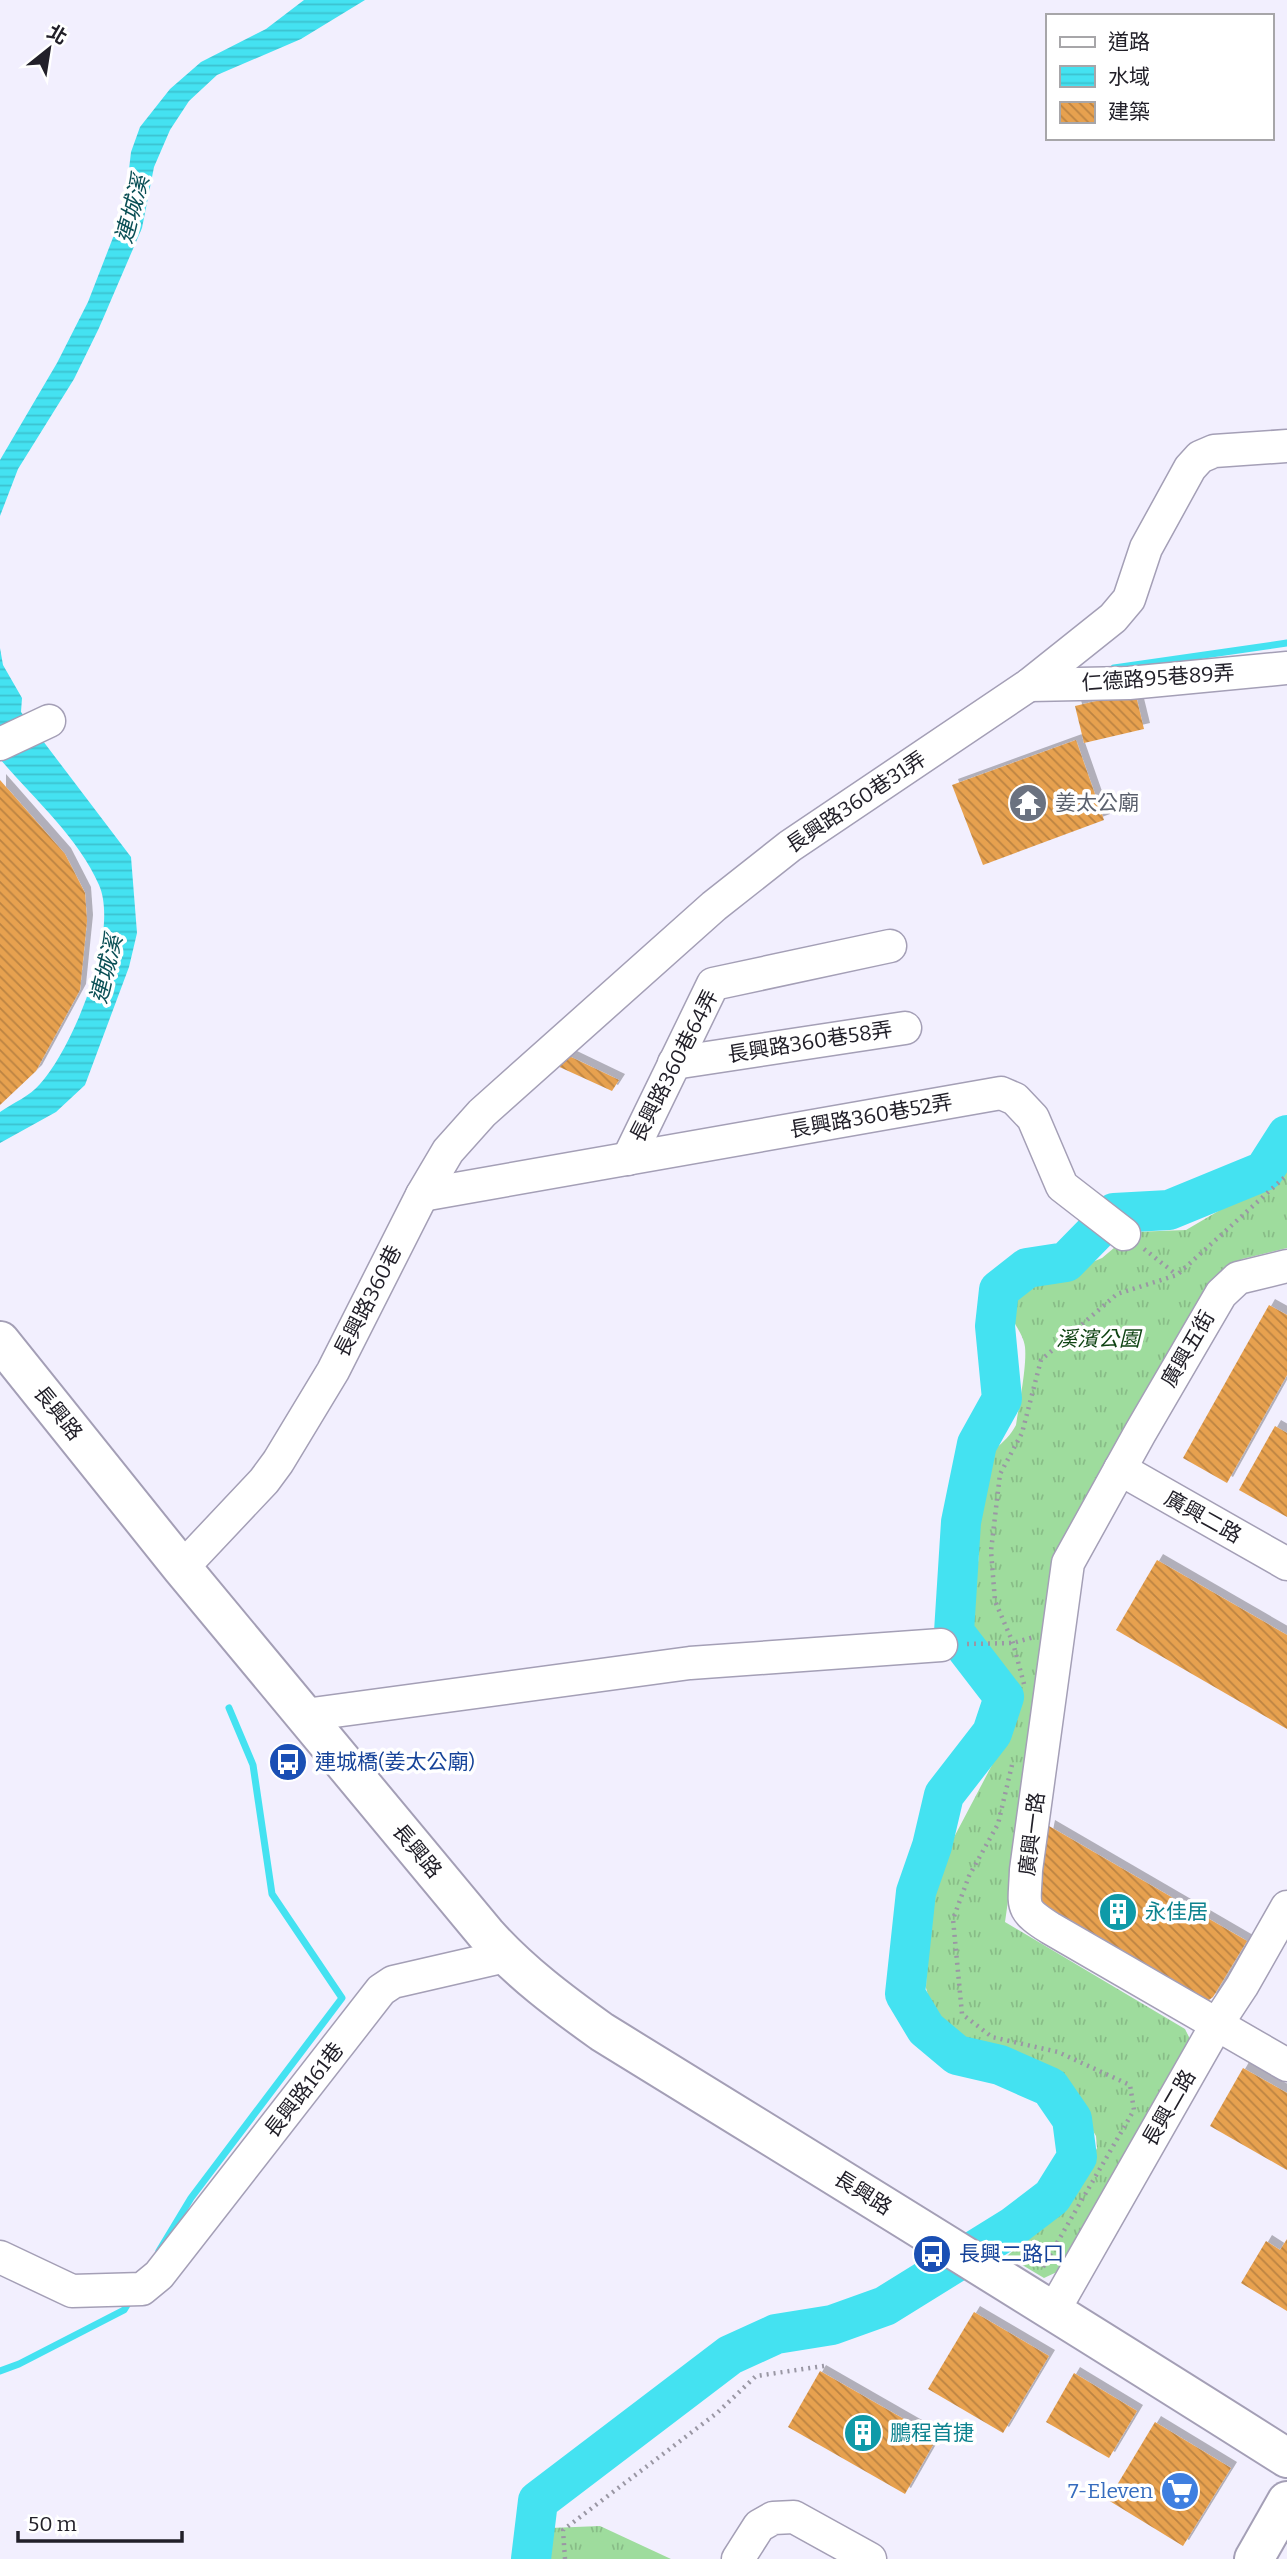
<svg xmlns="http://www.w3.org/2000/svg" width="1287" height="2559" viewBox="0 0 1287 2559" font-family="Bitter,'Noto Sans TC',serif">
<defs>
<pattern id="grass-tufts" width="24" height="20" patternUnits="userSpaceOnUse" patternTransform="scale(1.75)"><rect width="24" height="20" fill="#9edc9d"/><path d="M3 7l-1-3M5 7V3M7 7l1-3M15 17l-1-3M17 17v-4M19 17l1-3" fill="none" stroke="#88bc87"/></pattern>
<pattern id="water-rules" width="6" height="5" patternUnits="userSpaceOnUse" patternTransform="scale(1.75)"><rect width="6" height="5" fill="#44e2f1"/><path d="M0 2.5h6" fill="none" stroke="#3bc2cf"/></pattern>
<pattern id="building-back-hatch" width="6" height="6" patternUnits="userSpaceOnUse" patternTransform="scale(1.75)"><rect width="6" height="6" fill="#e7a14f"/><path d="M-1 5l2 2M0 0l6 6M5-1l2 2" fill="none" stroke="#bb8342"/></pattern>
<filter id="shadow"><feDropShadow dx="6" dy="-6" stdDeviation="0" flood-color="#0004"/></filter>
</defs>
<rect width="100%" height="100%" fill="#f2effe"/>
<g fill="url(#grass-tufts)">
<path d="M1287,1155V1248L1242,1259L1225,1270L1057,1556L1005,1922L1185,2029L1189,2037V2047L1059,2271L1044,2278L1007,2256L1056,2214L1067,2202L1080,2182L1097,2148L1096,2136L1073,2097L1050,2073L1015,2057L977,2054L952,2040L937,2026L926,1988L928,1924L932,1894L942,1860L1011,1729L1017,1708L1016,1701L1008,1682L982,1657L971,1614L979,1555L977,1473C984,1453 1006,1445 1016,1425C1019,1405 1027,1366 1025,1347C1023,1328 996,1308 1018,1293L1102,1258L1133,1232L1186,1230L1261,1186L1282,1166Z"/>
<path d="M600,2526L671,2559H543L550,2528Z"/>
</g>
<g fill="url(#water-rules)">
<path d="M304,0H365L301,39L217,75L189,101L170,130L154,167L142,228L99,328L74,379L18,469L0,516V460L57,363L88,302L114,235L127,187L131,152L140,127L170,89L201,62L266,29Z"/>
<path d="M0,648L3,665L22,698L21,712L131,857L137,933L129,967L85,1085L56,1112L0,1143V1112C13,1103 30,1096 40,1084C73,1048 120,933 99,885C78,837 34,799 0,759Z"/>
</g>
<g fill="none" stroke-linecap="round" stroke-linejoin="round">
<g stroke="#44e2f1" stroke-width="7">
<path d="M1114,668L1287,643"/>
<path d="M159,2251L191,2198L342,1998L272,1894L253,1765L229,1708"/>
<path d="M0,2371L19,2364L124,2310L132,2297"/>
</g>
<path stroke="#44e2f1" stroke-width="40" d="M531,2559L538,2501L730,2355L776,2334L832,2325L885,2306L1014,2226L1052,2197L1077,2157L1072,2119L1050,2087L1000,2065L957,2055L926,2029L905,1994L916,1892L932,1846L944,1795L992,1733L1004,1697L954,1632L961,1522L977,1444L1002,1399L995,1326L999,1290L1027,1268L1066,1262L1114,1213L1169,1210L1264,1171L1287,1135"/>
</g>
<g fill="url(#building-back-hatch)" filter="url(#shadow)">
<path d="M1135,692L1144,729L1084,743L1075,706Z"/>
<path d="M1076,740L1104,820L983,865L952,785Z"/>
<path d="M0,780L65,854L85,893L87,921L80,990L36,1071L0,1105Z"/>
<path d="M546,1045L619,1080L612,1091L542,1059Z"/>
<path d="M1269,1305L1287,1315V1375L1227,1483L1183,1458Z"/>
<path d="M1275,1426L1287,1433V1517L1239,1490Z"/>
<path d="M1157,1560L1287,1635V1729L1116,1630Z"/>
<path d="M1049,1826L1247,1941L1213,1997L1205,2003L1041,1916L1035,1896Z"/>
<path d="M1243,2068L1287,2093V2170L1210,2126Z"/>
<path d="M1287,2239V2311L1241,2283L1266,2241L1280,2250Z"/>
<path d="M974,2312L1049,2356L1003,2433L928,2389Z"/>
<path d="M820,2371L937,2438L905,2494L788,2427Z"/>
<path d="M1074,2373L1137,2411L1109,2458L1046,2422Z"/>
<path d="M1155,2422L1231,2468L1183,2546L1108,2500Z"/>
</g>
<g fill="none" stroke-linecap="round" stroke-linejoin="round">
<defs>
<g id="minor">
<path d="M1029,685L1129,683L1287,668"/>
<path d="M0,744L49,721"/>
<path d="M674,1063L905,1028"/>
<path d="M628,1159L713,984L890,946"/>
<path d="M422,1195L1001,1093L1015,1099L1033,1118L1062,1186L1124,1234"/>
<path d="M1287,1266L1238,1278L1221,1294L1140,1433L1068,1563L1026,1870C1025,1906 1018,1908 1050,1928L1287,2065"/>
<path d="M1120,1469L1287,1564"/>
<path d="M182,1568L264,1481L278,1462L333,1371L422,1195L448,1151L482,1113L714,906L790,846L1029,685L1113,618L1129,599L1146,548L1190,468L1200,457L1214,451L1287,446"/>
<path d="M305,1715L690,1663L941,1645"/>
<path d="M0,2257L72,2291L142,2289L159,2275L381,1990L393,1982L506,1956"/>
<path d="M1054,2310L1217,2024L1242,1986L1287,1907"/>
<path d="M738,2559L759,2526L773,2518L794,2517L870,2559"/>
</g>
<g id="major">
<path d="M0,1341L182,1568L486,1934C520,1972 560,2002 602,2032C831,2173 1060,2314 1287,2458"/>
<path d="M1254,2559L1287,2501"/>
</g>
</defs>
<use href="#minor" stroke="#a49fb6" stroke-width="35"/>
<use href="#major" stroke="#a49fb6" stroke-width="42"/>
<g stroke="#9a97a4" stroke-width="4.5" stroke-dasharray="2 5" stroke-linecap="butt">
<path d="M1144,1249L1177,1275"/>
<path d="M967,1644L1013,1643L1034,1637"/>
<path d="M1024,1684L1013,1643L995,1601L991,1551L1000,1474L1022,1433L1041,1360L1117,1294L1177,1275L1287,1175"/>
<path d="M1012,1765L998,1824L969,1876L953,1919L962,2014L992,2037L1058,2052L1130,2085L1134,2110L1043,2267"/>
<path d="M565,2559L563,2530L717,2413L756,2376L824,2366"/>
</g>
<use href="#minor" stroke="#fff" stroke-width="32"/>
<use href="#major" stroke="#fff" stroke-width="38"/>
</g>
<defs>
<symbol id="temple-disc" viewBox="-11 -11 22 22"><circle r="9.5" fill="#6b7280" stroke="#fff"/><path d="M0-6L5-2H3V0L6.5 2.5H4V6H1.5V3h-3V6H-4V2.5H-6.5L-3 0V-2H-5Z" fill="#fff"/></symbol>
<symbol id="bus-disc" viewBox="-11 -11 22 22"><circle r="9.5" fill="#1a4fb4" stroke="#fff"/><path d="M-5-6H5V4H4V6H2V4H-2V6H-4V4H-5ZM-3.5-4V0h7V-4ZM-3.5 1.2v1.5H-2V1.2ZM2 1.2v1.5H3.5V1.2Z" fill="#fff"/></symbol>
<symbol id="building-disc" viewBox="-11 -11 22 22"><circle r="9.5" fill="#0f9aa8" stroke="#fff"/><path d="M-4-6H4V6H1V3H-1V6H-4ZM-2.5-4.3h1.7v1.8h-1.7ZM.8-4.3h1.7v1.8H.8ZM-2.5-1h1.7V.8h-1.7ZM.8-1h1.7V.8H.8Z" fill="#fff"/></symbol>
<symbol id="supermarket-disc" viewBox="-11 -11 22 22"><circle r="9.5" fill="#3f7fe0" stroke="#fff"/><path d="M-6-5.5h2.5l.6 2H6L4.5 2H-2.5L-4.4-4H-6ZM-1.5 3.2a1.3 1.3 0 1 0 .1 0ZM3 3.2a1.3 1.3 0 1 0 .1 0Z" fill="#fff"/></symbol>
</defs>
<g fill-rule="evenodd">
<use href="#temple-disc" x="1006" y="781" width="44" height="44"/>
<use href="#bus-disc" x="266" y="1740" width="44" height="44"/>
<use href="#building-disc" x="1096" y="1890" width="44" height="44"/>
<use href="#bus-disc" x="910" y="2232" width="44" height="44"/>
<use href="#building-disc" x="841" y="2411" width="44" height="44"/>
<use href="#supermarket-disc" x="1158" y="2469" width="44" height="44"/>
</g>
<g text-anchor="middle" stroke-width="7" stroke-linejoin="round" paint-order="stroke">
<g font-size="21" fill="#222029" stroke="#fff">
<text transform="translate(1158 678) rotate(-4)" y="7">仁德路95巷89弄</text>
<text transform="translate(856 802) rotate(-34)" y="7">長興路360巷31弄</text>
<text transform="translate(810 1042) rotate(-9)" y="7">長興路360巷58弄</text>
<text transform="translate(674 1066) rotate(-63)" y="7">長興路360巷64弄</text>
<text transform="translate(871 1116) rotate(-10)" y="7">長興路360巷52弄</text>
<text transform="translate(368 1301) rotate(-63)" y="7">長興路360巷</text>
<text transform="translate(1188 1349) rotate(-60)" y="7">廣興五街</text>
<text transform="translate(58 1413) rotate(51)" y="7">長興路</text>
<text transform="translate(1203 1517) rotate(29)" y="7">廣興二路</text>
<text transform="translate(1032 1834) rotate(-83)" y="7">廣興一路</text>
<text transform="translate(417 1851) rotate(50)" y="7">長興路</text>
<text transform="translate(304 2090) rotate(-52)" y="7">長興路161巷</text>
<text transform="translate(1169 2108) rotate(-60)" y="7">長興二路</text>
<text transform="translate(863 2193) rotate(32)" y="7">長興路</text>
</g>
<g font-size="21" fill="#5b616d" stroke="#fff" text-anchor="start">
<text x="1055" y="810">姜太公廟</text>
</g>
<g font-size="21" font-style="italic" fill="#104414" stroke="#fff">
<text x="1098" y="1346">溪濱公園</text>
</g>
<g font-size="21" fill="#164399" stroke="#fff" text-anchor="start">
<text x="315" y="1769">連城橋(姜太公廟)</text>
<text x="959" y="2261">長興二路口</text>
</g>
<g font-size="21" fill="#0d838f" stroke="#fff" text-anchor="start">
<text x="1145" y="1919">永佳居</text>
<text x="890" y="2440">鵬程首捷</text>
</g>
<g font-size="21" fill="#366cbe" stroke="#fff" text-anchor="end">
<text x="1153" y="2498">7-Eleven</text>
</g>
<g font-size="23" font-style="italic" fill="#0a4f55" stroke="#fff">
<text transform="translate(132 209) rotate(-75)" y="8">連城溪</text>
<text transform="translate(106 969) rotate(-76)" y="8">連城溪</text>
</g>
</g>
<rect x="1046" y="14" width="228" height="126" fill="#ffffff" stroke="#a7a6a9" stroke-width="2"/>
<rect x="1060" y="37" width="35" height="10" fill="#ffffff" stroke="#a7a6a9" stroke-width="2"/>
<text x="1108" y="49" font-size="21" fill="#222029">道路</text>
<rect x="1060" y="66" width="35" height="21" fill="url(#water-rules)" stroke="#a7a6a9" stroke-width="2"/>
<text x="1108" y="84" font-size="21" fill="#222029">水域</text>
<rect x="1060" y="102" width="35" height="21" fill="url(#building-back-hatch)" stroke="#a7a6a9" stroke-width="2"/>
<text x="1108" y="119" font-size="21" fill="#222029">建築</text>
<g transform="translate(49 49) rotate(30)" stroke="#ffffff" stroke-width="5" paint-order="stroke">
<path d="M0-5L12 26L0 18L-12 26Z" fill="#222029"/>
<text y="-10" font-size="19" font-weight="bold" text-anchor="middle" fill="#222029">北</text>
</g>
<path d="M18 2531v10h164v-10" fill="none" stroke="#222029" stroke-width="3.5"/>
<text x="28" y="2531" font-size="21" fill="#222029" stroke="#ffffff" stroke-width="5" paint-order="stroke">50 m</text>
</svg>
